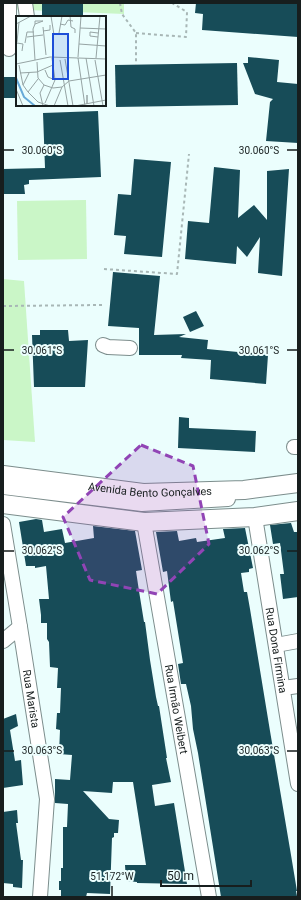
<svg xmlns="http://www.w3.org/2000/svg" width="301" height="900" viewBox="0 0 301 900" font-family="Roboto,sans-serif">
<rect width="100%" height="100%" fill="#ebfefd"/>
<g fill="#caf6c7">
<path d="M3,3H124V14L3,9Z"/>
<path d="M86,200L87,259L18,260L17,201Z"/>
<path d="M3,279L24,281L35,442L3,440Z"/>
</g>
<g fill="#174c58">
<path d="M83,3V17H42V4Z"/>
<path d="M196,3H298V37L202,30L203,14L195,13Z"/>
<path d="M248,57L279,60L277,82L298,84V143L266,141L270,102L273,99L255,94L243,63H248Z"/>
<path d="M237,63L238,105L116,107L115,65Z"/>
<rect x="3" y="77" width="14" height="21"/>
<path d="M98,111L101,177L29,180V184L24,185L25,194H3V169L45,168L43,113Z"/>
<path d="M134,159L171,162L162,257L124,254L126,236L114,235L118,194L131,195Z"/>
<path d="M214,167L240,170L238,218L254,205L267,220V171L289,169L282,276L258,273L260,237L247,257L237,246L236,264L185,259L188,221L209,223Z"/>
<path d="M113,272L160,276L154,335L186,334L179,337L208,340L207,349L268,355L266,384L210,379L211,360L181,358L182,355H139V328L108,326Z"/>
<path d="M196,311L204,326L190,332L183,317Z"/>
<path d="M40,330H68L69,341L88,340L85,387H34L32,335H40Z"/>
<path d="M179,417L189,418V428L256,431L255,452L178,448Z"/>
<path d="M36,519L42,520L44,532L62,529L65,543L94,538L93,526L135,531L142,570L136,571L139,591L144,622H145L150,660L156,697L158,706H159L167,758H166L171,782L152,785L155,806L174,803L187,884L137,883V882L126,881L125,865H146L133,782H113L112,793L83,791L109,819L119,820L118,833H114V837L112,838L110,894L87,893L86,897H61V890H59V881H61V868H63V827H67L68,804L55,803V779L70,780L72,755L59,754L60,730L56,729L57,713H60L61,688H57L58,668L50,667L49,642L47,639V623H41V615L39,599H49L46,566L35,568V566H26L19,522Z"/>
<path d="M291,523L294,532H298V597L283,599L280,574H284L280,543L273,544L270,525Z"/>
<path d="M245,528L253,568L249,569V572L241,573L244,592H247L250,609L270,731L290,849L297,891H296L297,896H295V897H221L198,753L193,729L191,706L186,684H181L178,664L183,663L173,601L171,602L167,571L163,572L156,532L177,531L179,541L196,538L197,542L225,538L223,529Z"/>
<path d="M16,714L18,726L10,730L15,761L21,760L23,785L3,788V719Z"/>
<path d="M17,810L18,823H16L21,860H23L22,888L13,887V884L3,883V812Z"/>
</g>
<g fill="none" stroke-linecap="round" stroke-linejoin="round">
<defs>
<g id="minor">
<path d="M25,3L27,17"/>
<path d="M3,24H9V3"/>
<path d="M9,24V49"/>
<path d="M103,345L108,347L130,348"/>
<path d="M294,447H298"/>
<path d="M3,487L142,504L228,499"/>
<path id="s1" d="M255,517L298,784"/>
<path id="s2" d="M144,522L209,897"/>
<path id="s3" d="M3,524L20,627L47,799L40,897"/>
<path d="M3,641L20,627"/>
<path d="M276,645L298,641"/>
<path d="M283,688L298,686"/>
</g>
<g id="major">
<path id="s4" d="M3,475L143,493L244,490L298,483"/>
<path d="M3,504L144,522L255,517L298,511"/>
</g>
</defs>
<use href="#minor" stroke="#7c8d8c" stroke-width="16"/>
<use href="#major" stroke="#7c8d8c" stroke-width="20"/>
<g stroke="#a8b7b6" stroke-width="2" stroke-dasharray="3 3" stroke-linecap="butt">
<path d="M120,3L122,14L136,33V65"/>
<path d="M136,33L186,37L187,12L172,3"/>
<path d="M104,269L177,274L189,154"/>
<path d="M3,306L102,305"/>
</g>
<use href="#minor" stroke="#fff" stroke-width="14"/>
<use href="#major" stroke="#fff" stroke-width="18"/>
</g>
<path fill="#9144b5" fill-opacity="0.2" stroke="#9144b5" stroke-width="3" stroke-dasharray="8 5" stroke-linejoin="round" d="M141,445L193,466L209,544L157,594L90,580L63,517Z"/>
<path fill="none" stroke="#171e1e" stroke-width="1.5" d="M4,150H14M287,150H297M4,350H14M287,350H297M4,551H14M287,551H297M4,751H14M287,751H297M112,886V896"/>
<g text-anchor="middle" stroke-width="4" stroke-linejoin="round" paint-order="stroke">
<g font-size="11" fill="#171e1e" stroke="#ebfefd">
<text dy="4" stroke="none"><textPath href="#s4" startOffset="148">Avenida Bento Gonçalves</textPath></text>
<text dy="4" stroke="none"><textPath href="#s1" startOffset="135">Rua Dona Firmina</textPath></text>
<text dy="4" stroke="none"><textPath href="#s3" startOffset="177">Rua Marista</textPath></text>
<text dy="4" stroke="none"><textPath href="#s2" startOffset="190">Rua Irmão Weibert</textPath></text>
</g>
</g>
<g transform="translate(16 16)">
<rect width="90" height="90" fill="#ebfefd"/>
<path fill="none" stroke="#67aad8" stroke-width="2" d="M0,62L8,81L19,90"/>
<path fill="none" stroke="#96a4a4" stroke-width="1" d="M35,0L38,19L36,20M54,0L55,11L59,13V17M0,8L15,0M44,8L49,9L52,4L57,5M27,11L30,39M64,12L90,13M27,15L34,14V9M43,17L46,0M11,21L27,19M82,21L74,20V16L82,17M1,26L3,6M9,27L11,16H18M63,28L90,30M0,30L1,27L7,28L6,35M62,41L65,0M62,42L69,90M70,42L78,90M80,42L84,0M49,43L57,90M19,44L17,13L19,8L27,5H19V8M44,44L52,90M79,44L87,90M21,46L22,62M0,48L34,41L90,43M3,49L7,69L12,76L22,86L34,90M29,54L32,61L39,64M4,57L21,56L37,49M22,62L28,69L37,72L46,71L53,65M53,65L90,59M7,69L13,57M0,73L7,90M12,76L22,63M29,87L39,64L36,42M71,88V79V88M27,90L24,77L28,69M38,90L46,71M59,90L90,84"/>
<path fill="#1d4ed8" fill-opacity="0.15" stroke="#1d4ed8" stroke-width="2" d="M37,18H52V63H37Z"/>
<rect width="90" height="90" fill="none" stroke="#171e1e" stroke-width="2"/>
</g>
<g font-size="10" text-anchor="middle" fill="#171e1e" stroke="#ebfefd" stroke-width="4" stroke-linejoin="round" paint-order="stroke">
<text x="42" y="154">30.060°S</text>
<text x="259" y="154">30.060°S</text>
<text x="42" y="354">30.061°S</text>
<text x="259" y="354">30.061°S</text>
<text x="42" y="554">30.062°S</text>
<text x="259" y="554">30.062°S</text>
<text x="42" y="754">30.063°S</text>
<text x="259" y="754">30.063°S</text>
<text x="112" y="880">51.172°W</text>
</g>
<rect width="301" height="900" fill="none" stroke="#171e1e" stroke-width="8"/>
<path d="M161 880v6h90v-6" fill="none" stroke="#171e1e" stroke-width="2"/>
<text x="167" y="880" font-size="12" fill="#171e1e" stroke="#ebfefd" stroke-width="3" paint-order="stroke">50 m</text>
</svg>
